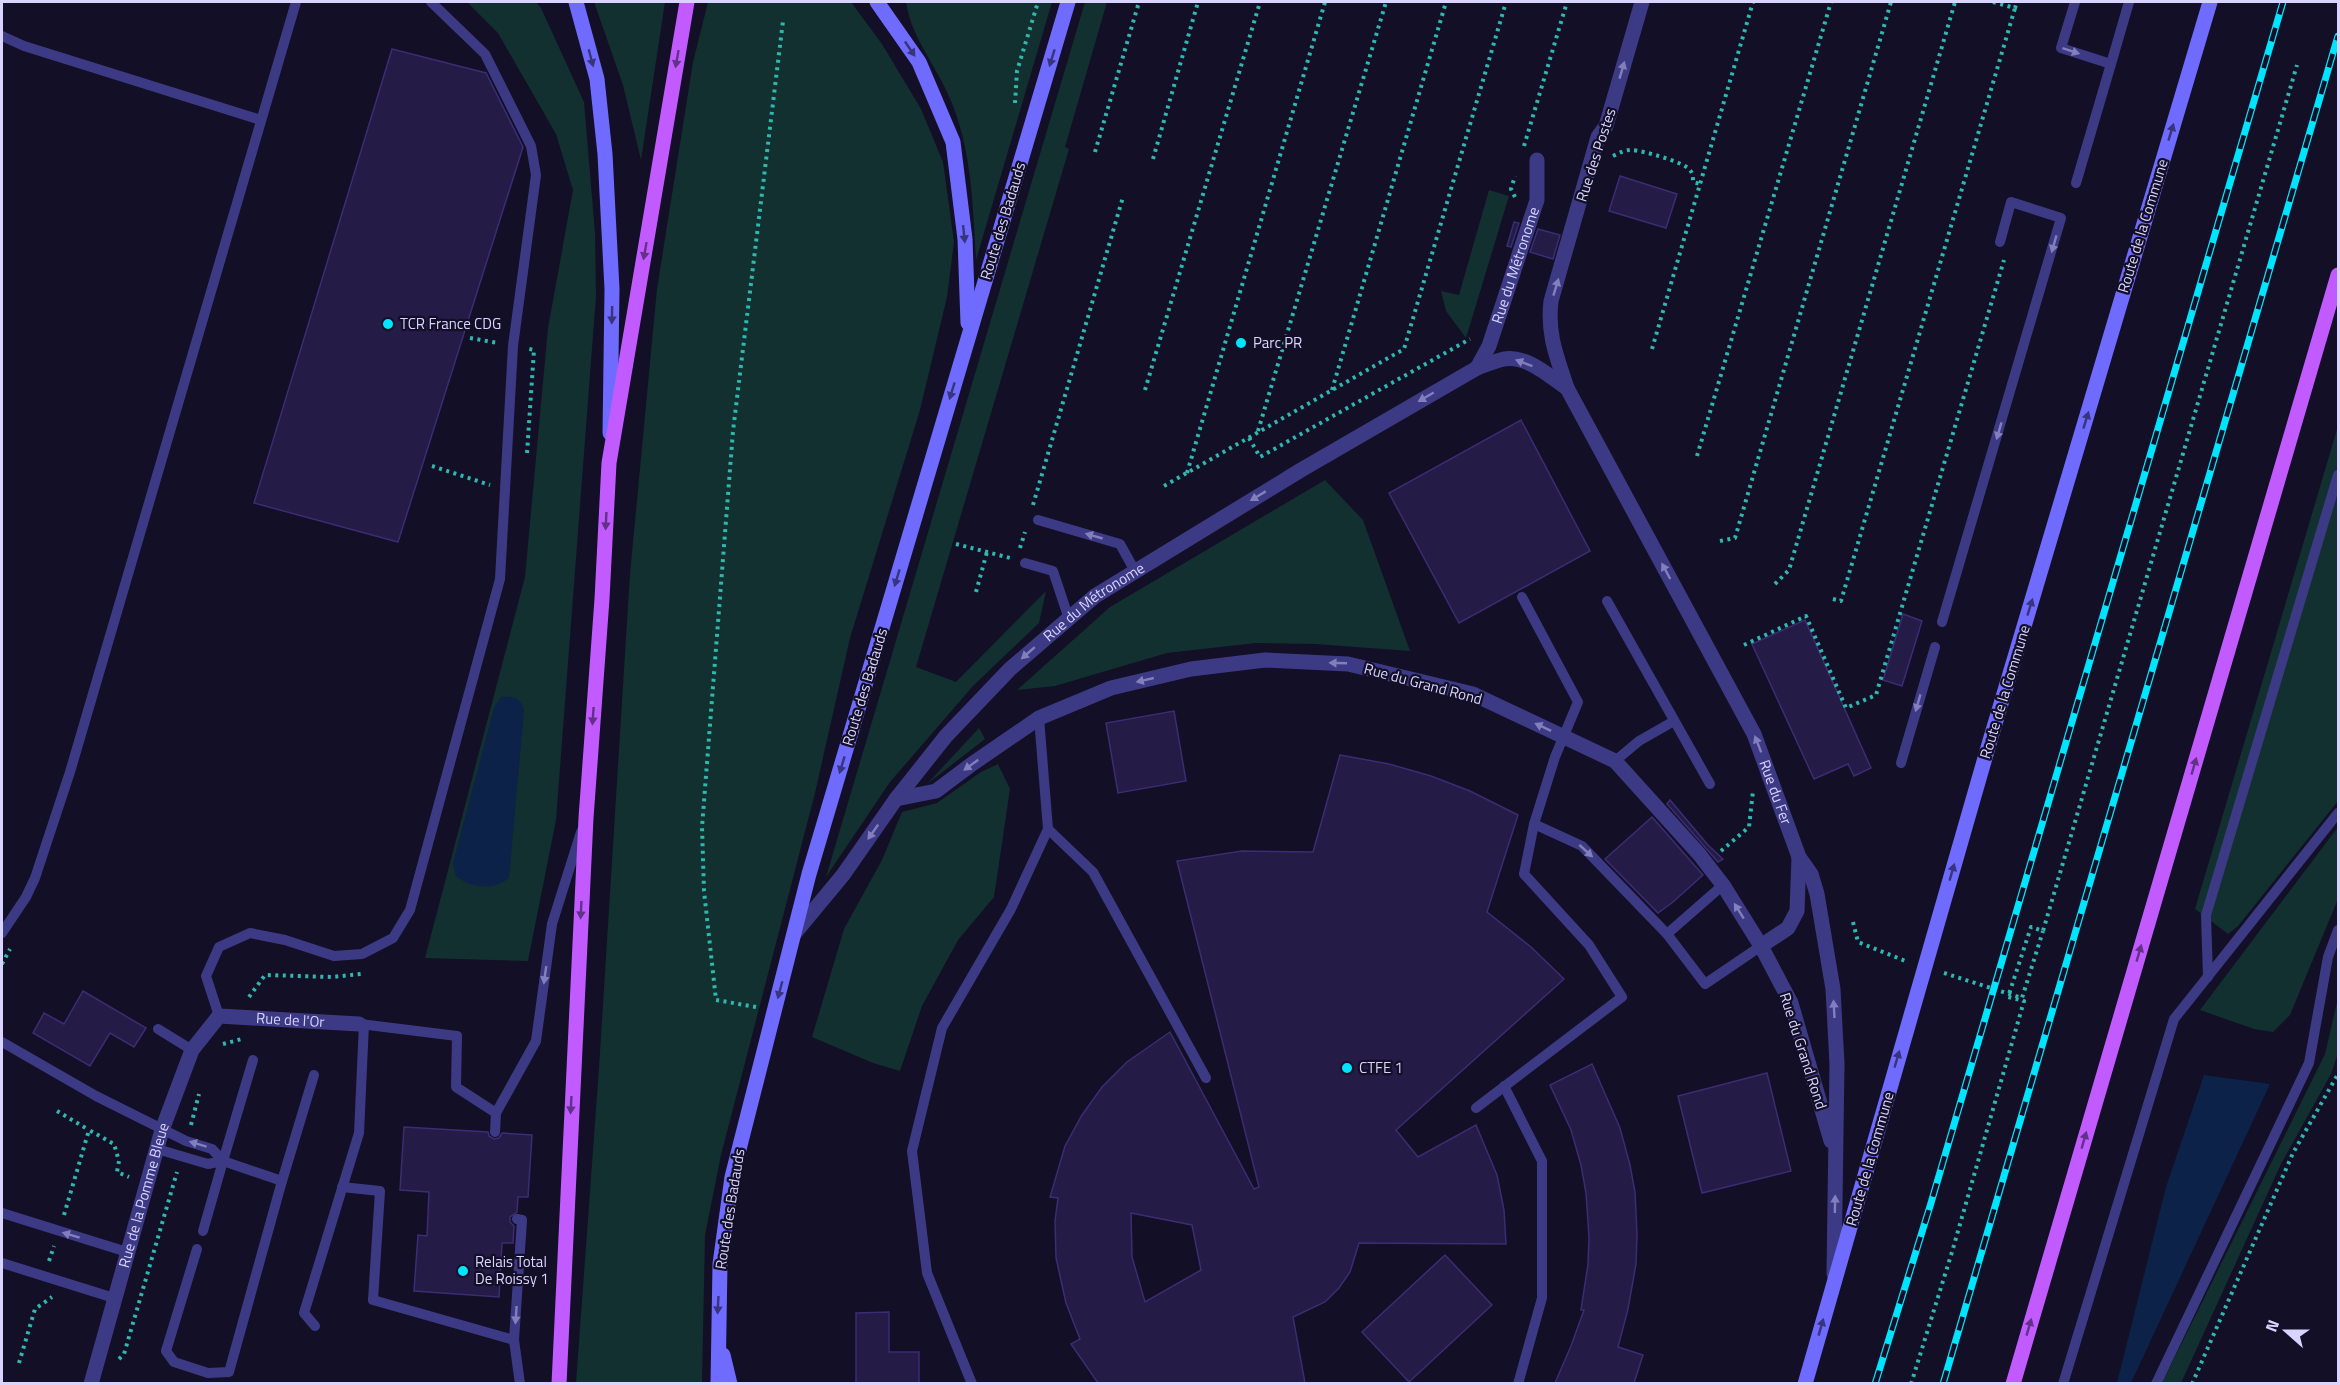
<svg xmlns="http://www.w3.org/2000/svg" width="2340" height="1385" viewBox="0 0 2340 1385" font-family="'Titillium Web',sans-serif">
<rect width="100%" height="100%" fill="#130f26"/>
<g fill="#12302f">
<path d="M467,2H536L541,8L584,102L595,233L596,296L556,820L528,961L425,958L525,577L548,328L573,190L556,134L498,33Z"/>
<path d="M594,2H665L641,160L623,85Z"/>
<path d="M708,2H851L882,44L921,109L943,162L954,242L947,297L920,410L850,638L815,793L721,1155L705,1235L702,1383H576L599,1068L630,574L657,289L693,62Z"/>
<path d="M906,2H1052L976,260C973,208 972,155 953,106C940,70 911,39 906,2Z"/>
<path d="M1085,2H1107L1065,147L1069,149L916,667L956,682L1046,591L1039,623L973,686L890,782L826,877Z"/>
<path d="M1489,190L1509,196L1466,338L1446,311L1441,291L1459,295Z"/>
<path d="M2338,426V801L2238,926L2228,934L2195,909Z"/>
<path d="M1325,480L1363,520L1410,651L1315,644L1256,643L1167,653L1055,686L1017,690L1110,607Z"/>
<path d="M979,728L985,739L927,784Z"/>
<path d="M998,764L1010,789L994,897L958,940L922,1006L900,1071L873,1063L812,1037L844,929L882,860L902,812L937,803L981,772Z"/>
<path d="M2338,827V899L2290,1015L2273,1032L2254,1029L2200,1010Z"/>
<path d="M2338,998V1053L2331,1074L2281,1164L2181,1383H2162L2325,1054Z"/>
</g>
<g fill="#0c2248">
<path d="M501,697C514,696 521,698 524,711L509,878C494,891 471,888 456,876L453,863L494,708Z"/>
<path d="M2204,1075L2270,1084L2131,1383H2117L2166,1187Z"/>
</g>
<g fill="#241b47" stroke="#3b2d73" stroke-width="1.5" fill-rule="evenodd">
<path d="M392,49L486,73L523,147L398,542L254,503Z"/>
<path d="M1620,176L1677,194L1666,228L1609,211Z"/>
<path d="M1514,222L1519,223L1511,247L1507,246Z"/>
<path d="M1538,229L1560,235L1553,259L1530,252Z"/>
<path d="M1521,420L1590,551L1459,623L1389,493Z"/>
<path d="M1903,614L1922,621L1902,686L1883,680Z"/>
<path d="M1805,620L1871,768L1854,776L1848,764L1814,779L1752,644Z"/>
<path d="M1174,711L1186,781L1118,793L1106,723Z"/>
<path d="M1340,755L1389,764L1431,776L1470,791L1518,815L1487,912L1531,947L1564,979L1396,1130L1418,1157L1476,1125L1497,1175L1504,1210L1506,1244L1359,1243L1350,1272L1339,1288L1325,1302L1293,1317L1305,1383H1098L1071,1344L1080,1339L1066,1303L1056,1258L1055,1221L1058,1198L1050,1197L1065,1146L1082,1115L1102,1087L1127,1062L1170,1032L1254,1189L1259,1187L1177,861L1242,851L1313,852ZM1131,1213L1192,1225L1201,1270L1145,1302L1132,1257Z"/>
<path d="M1670,800L1708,845L1723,859L1718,862L1667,804Z"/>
<path d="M1652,817L1703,875L1673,902L1658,913L1605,859Z"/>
<path d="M83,991L146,1028L134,1047L110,1033L90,1066L33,1033L44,1013L64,1024Z"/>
<path d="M1592,1064L1620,1128L1630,1165L1635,1192L1637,1234L1636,1264L1628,1309L1618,1347L1643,1355L1634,1383H1555L1571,1346L1584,1310H1581L1588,1264L1589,1237L1586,1193L1581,1165L1571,1130L1550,1085Z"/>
<path d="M1767,1073L1791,1171L1702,1193L1678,1096Z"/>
<path d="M404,1127L488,1132L489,1136L494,1139L499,1138L502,1133L532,1135L528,1197H518L517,1212L510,1217V1222L514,1226L513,1243H502L499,1297L414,1291L418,1235L427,1236L429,1192L400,1190Z"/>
<path d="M1445,1255L1492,1305L1409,1382L1362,1332Z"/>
<path d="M889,1312V1352H919V1383H856V1313Z"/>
</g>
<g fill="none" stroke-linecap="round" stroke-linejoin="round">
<g stroke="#2fb8b0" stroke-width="4" stroke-dasharray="3 4.5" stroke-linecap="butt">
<path d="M1993,2L2015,8L2017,2"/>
<path d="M1015,103L1017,71L1038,2"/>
<path d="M1524,146L1567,2"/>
<path d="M1095,152L1139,2"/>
<path d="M1613,156C1619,153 1624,150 1631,150C1641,150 1683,162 1689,169C1693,173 1693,177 1693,182L1700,184"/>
<path d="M1153,159L1198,2"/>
<path d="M1515,197L1511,189L1515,176"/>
<path d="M470,338L498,343"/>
<path d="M1652,349L1753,2"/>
<path d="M1145,390L1260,2"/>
<path d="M1332,390L1446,2"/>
<path d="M1258,431L1386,2"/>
<path d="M1249,438L1260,457L1470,339"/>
<path d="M527,453L534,350L529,349"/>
<path d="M1697,456L1831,2"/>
<path d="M432,466L490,485"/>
<path d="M1187,473L1325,2"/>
<path d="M1164,486L1404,349L1506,2"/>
<path d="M1033,505L1123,197"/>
<path d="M1720,541L1735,538L1891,2"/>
<path d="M956,544L1010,558"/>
<path d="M1020,548L1025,532"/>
<path d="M1775,584L1789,570L1955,2"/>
<path d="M976,592L987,552"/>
<path d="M1833,599L1841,601L2015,8"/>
<path d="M1744,645L1806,616L1846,708L1876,695L2004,260"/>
<path d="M1721,851L1749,827L1753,791"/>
<path d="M1853,922L1858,942L1908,962"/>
<path d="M2,964L10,949"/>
<path d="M1944,973L2022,998L2043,931"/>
<path d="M249,997L265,975L332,977L361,974"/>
<path d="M756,1007L716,1000L704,891L702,827L733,431L783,21"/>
<path d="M223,1044L242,1039V1037"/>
<path d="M57,1111L89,1130"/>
<path d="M191,1125L199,1094"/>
<path d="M64,1215L89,1130L114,1144L119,1161L117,1172L129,1177"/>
<path d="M49,1261L54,1246"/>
<path d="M119,1359L124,1354L177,1172"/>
<path d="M19,1363L35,1309L52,1297"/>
<path d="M1911,1384L1952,1252L2024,1001L2008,997L2031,927L2043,931L2297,65"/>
<path d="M2192,1384L2293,1153L2338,1074"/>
</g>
<g stroke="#3d3a85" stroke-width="10">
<path d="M2075,2L2061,48L2111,64L2129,2"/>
<path d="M2,36L24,46L261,120"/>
<path d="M2076,183L2111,64"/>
<path d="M1038,520L1120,544L1135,571"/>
<path d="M1025,563L1053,571L1069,619"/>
<path d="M1607,601L1710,784"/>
<path d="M1942,622L2061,218L2011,202L2000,242"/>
<path d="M1615,761L1639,741L1674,721"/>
<path d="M1901,763L1935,647"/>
<path d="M1534,824L1582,846L1667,934L1705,984L1761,946"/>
<path d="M1048,829L1093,872L1206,1078"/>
<path d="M2,933L26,897L35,878L70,772L296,2"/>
<path d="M1667,934L1723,885"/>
<path d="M2208,977L2206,915L2338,475"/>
<path d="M219,1016L206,976L219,947L250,933L285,940L334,956L362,954L393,938L410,910L500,579L513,346L536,175L531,146L485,54L431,2"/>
<path d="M360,1024L457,1036L456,1087L496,1113"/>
<path d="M158,1029L192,1050"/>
<path d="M2,1042L96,1096L186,1141L212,1149L223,1161L208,1164L157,1149"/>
<path d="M1504,1086L1542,1161V1298L1518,1384"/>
<path d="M1476,1108L1622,997L1589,945L1524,874L1534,824L1555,757L1578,702L1522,597"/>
<path d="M495,1132L496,1113L536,1041L552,924L581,832"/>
<path d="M282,1181L314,1075"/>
<path d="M342,1187L380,1191L373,1300L514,1340"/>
<path d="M2,1213L127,1252"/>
<path d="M517,1219L522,1220L514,1340L520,1384"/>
<path d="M203,1231L223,1161"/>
<path d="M197,1249L166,1351L174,1362L208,1373L229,1372L282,1181L223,1161L253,1060"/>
<path d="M2,1263L114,1298"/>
<path d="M315,1326L304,1313L359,1133L364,1024"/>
<path d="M972,1384L927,1273L912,1151L942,1028L1011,909L1048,829L1039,718"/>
<path d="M2063,1384L2174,1019L2338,813"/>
<path d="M2156,1384L2309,1063L2328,957L2338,930"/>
</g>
<g stroke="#3d3a85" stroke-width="15">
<path id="s1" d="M1642,2L1606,126L1598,137L1551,301C1547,335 1557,357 1567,388L1754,734L1799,857L1811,874L1817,894L1833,989L1837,1064L1834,1274"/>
<path id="s2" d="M1477,368L1489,346L1537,200V160"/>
<path d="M896,799L936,791L972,764L1039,718L1111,688L1191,669L1265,660L1348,664L1473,694L1615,761L1699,854L1723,885L1761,946L1791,1003L1831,1141"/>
<path id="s3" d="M794,934L843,875L896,799L946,736L1010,669L1095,596L1301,470L1477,368C1485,365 1495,361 1504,359C1527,355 1549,376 1567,388"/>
<path d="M1761,946L1788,928L1797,911L1799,857"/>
<path id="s4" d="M91,1384L162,1130L192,1050L219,1016L359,1024"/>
</g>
<g stroke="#6f6bff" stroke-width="15">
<path d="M576,2L597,79L605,154L612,289L610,433"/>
<path d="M877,2L919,62L953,142L965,239L968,323"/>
<path d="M723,1355L730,1384"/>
<path d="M718,1384L720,1264L732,1177L809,874L1068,2"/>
<path d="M1805,1384L1989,744L2210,2"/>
</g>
<g stroke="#c25bff" stroke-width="15">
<path d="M559,1384L586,818L602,599L609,463L687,2"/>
<path d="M2013,1384L2338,275"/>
</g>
<defs>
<g id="rail">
<path d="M1875,1384L1931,1203L2283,2"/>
<path d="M1943,1384L2338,36"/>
</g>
</defs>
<use href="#rail" stroke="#00e5ff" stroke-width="7"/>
<use href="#rail" stroke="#130f26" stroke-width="4.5" stroke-dasharray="14" stroke-linecap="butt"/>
</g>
<defs><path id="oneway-solid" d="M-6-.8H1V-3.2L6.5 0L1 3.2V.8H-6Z" transform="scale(1.5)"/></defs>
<g fill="#38347d">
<use href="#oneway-solid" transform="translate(910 49) rotate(56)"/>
<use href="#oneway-solid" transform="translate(591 58) rotate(75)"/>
<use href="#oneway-solid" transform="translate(1052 58) rotate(107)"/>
<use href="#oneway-solid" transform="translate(2171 132) rotate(-73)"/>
<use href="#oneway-solid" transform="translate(964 234) rotate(84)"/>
<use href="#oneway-solid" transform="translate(612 315) rotate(91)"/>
<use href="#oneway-solid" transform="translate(952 391) rotate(107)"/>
<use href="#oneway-solid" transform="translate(2086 420) rotate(-73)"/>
<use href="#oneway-solid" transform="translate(897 578) rotate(107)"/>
<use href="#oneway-solid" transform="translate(2030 607) rotate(-73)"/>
<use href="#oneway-solid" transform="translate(842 765) rotate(107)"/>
<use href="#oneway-solid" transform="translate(1952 872) rotate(-74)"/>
<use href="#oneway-solid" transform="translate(780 990) rotate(105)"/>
<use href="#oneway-solid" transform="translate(1897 1059) rotate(-74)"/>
<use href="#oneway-solid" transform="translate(718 1305) rotate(93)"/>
<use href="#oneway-solid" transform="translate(1821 1327) rotate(-74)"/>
</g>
<g fill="#837fbc">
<use href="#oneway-solid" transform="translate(2071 51) rotate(18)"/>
<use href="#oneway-solid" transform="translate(1622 70) rotate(-74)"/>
<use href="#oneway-solid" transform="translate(2054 244) rotate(106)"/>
<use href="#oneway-solid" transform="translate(1556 287) rotate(-73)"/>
<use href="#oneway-solid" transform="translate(1524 363) rotate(-159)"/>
<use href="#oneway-solid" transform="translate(1426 397) rotate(150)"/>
<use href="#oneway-solid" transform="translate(1999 431) rotate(106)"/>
<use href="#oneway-solid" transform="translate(1258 496) rotate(149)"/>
<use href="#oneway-solid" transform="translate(1094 536) rotate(-164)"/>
<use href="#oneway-solid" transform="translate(1666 571) rotate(-118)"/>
<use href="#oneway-solid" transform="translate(1028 653) rotate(139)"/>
<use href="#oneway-solid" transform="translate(1338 663) rotate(-178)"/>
<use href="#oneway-solid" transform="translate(1145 680) rotate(167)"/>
<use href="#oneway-solid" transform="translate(1918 703) rotate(106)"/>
<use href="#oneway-solid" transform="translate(1543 727) rotate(-155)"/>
<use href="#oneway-solid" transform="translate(1758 744) rotate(-111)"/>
<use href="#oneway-solid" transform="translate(971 765) rotate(144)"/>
<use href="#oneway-solid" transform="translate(873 832) rotate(125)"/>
<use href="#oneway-solid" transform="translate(1586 851) rotate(42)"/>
<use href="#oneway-solid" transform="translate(1739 911) rotate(-122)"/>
<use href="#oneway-solid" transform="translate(545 975) rotate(98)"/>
<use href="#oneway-solid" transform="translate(1834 1009) rotate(-93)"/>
<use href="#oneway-solid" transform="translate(198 1144) rotate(-163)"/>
<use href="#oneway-solid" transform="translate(1835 1204) rotate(-89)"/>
<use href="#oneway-solid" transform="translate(71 1235) rotate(-163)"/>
<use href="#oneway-solid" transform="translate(516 1315) rotate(94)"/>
</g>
<g fill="#623188">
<use href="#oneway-solid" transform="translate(677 59) rotate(100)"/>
<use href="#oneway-solid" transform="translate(645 251) rotate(100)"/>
<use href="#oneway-solid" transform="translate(606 521) rotate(93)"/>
<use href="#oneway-solid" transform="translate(593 716) rotate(94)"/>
<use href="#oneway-solid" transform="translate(2194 766) rotate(-74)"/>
<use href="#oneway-solid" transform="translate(581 910) rotate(93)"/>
<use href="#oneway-solid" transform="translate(2139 953) rotate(-74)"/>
<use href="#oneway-solid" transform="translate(571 1105) rotate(93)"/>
<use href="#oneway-solid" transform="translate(2084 1140) rotate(-74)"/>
<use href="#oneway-solid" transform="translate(2029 1327) rotate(-74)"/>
</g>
<g fill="#00e5ff" stroke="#130f26" stroke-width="2">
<circle cx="388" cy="324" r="6"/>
<circle cx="1241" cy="343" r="6"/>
<circle cx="1347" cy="1068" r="6"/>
<circle cx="463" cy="1271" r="6"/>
</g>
<g text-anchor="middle" stroke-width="4.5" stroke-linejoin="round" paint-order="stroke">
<g font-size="15" fill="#d9d4ff" stroke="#130f26">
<text transform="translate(1596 155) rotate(-72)" y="5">Rue des Postes</text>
<text transform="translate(1003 221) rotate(-73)" y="5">Route des Badauds</text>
<text transform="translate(2143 226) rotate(-73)" y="5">Route de la Commune</text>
<text dy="5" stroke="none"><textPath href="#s2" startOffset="110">Rue du Métronome</textPath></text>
<text dy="5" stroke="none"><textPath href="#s3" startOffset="450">Rue du Métronome</textPath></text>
<text transform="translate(1423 684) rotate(15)" y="5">Rue du Grand Rond</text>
<text transform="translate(865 687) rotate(-73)" y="5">Route des Badauds</text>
<text transform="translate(2005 692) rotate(-73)" y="5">Route de la Commune</text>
<text dy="5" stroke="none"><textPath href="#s1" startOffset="858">Rue du Fer</textPath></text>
<text dy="5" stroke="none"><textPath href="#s4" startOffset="464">Rue de l'Or</textPath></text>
<text transform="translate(1803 1051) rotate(72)" y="5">Rue du Grand Rond</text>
<text transform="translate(1870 1159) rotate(-74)" y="5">Route de la Commune</text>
<text dy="5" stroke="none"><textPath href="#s4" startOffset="196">Rue de la Pomme Bleue</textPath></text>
<text transform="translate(730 1209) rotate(-81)" y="5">Route des Badauds</text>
</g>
<g font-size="15" fill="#d9d4ff" stroke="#130f26" text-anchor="start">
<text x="400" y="329">TCR France CDG</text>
<text x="1253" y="348">Parc PR</text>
<text x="1359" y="1073">CTFE 1</text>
<text x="475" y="1267">Relais Total<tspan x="475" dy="17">De Roissy 1</tspan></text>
</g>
</g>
<rect width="2340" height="1385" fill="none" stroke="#d9d4ff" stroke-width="6"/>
<g transform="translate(2286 1331) rotate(291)" stroke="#130f26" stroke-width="4.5" paint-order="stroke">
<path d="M0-4.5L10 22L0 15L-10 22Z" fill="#d9d4ff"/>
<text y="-9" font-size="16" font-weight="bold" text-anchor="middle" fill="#d9d4ff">N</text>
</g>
</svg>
